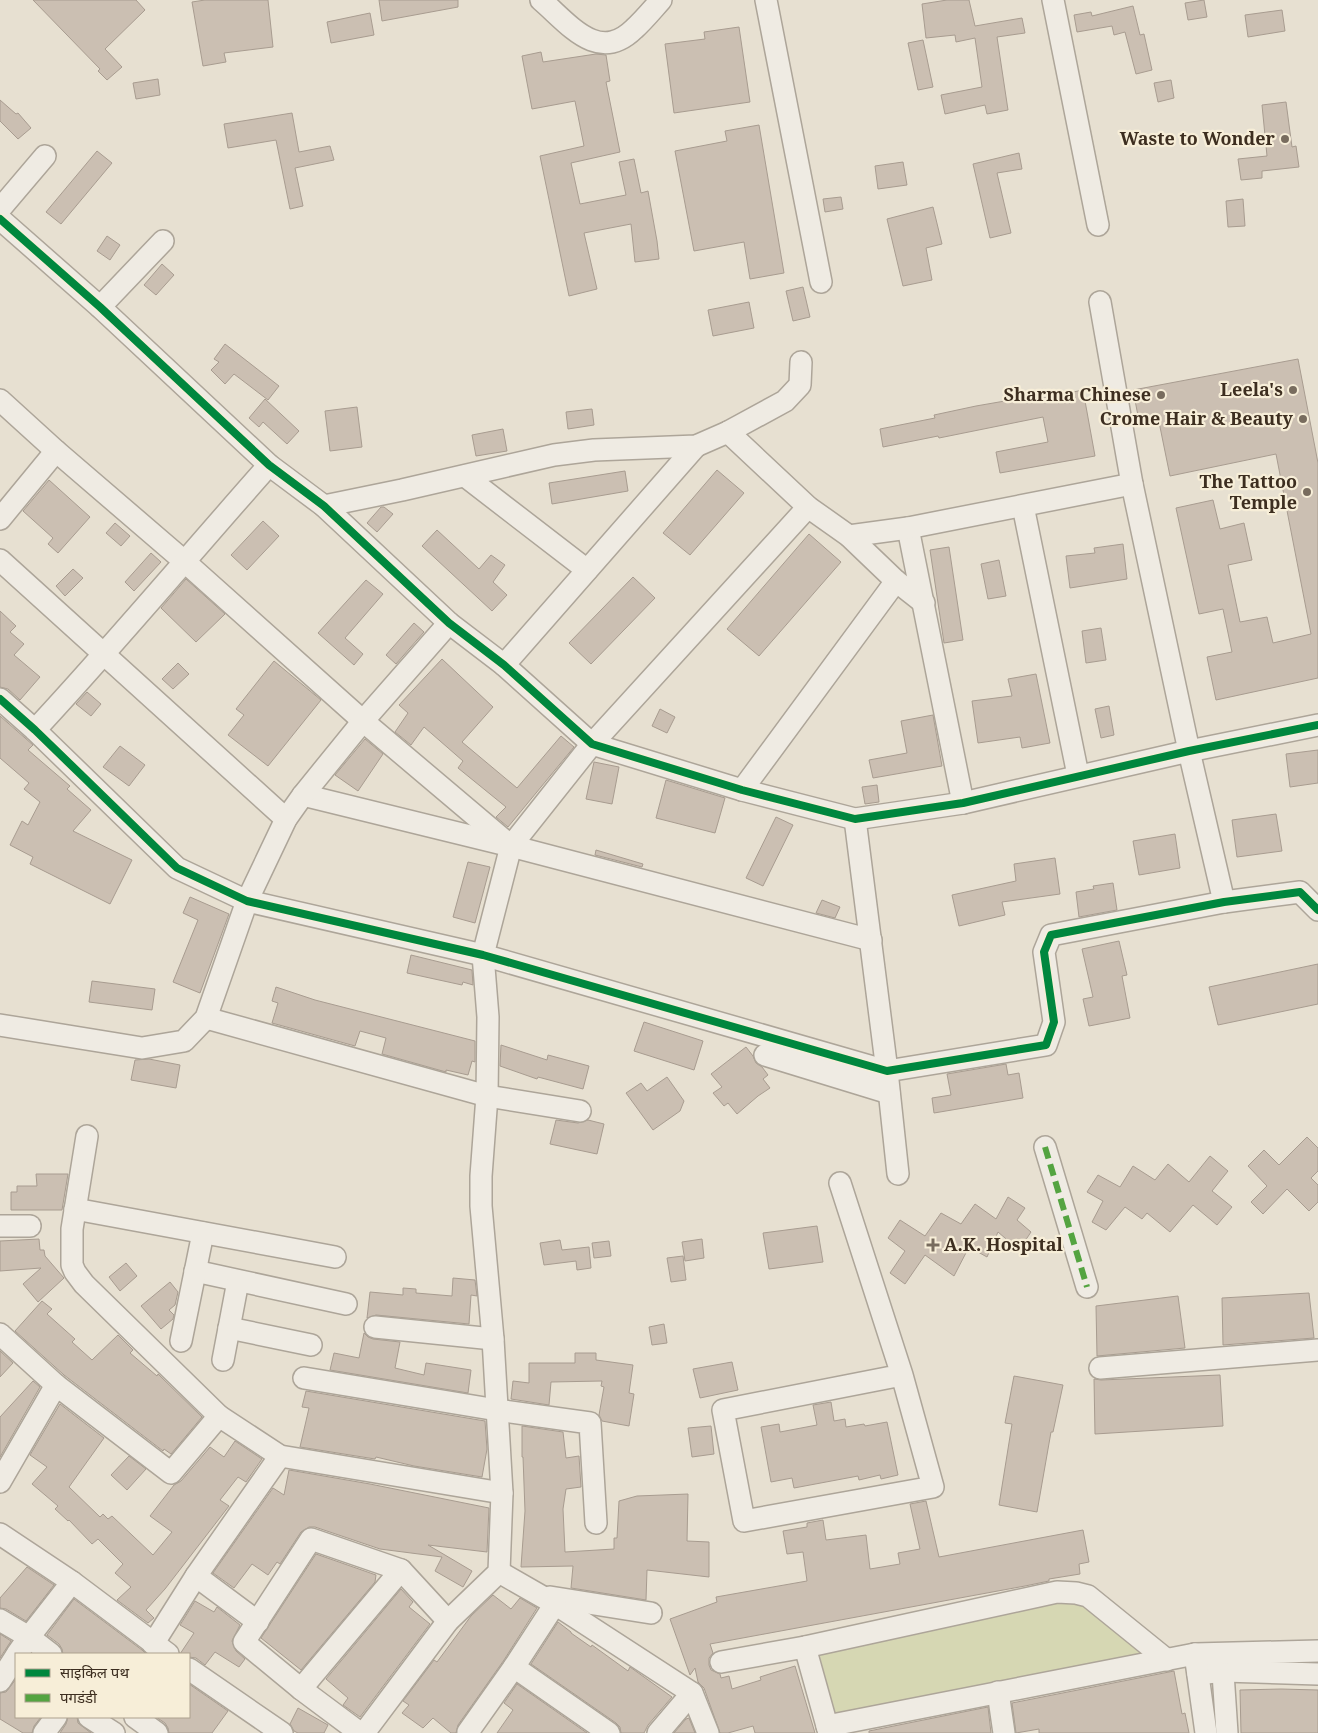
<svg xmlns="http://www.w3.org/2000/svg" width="1318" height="1733" viewBox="0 0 1318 1733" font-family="'Noto Serif','Noto Sans Devanagari',serif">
<rect width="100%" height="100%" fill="#e7e0d1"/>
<path fill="#d6d7b3" d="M1072,1598L1155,1654L832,1715L820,1656L836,1647Z"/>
<g fill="#cbbfb2" stroke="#a89c90">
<path d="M33,0H136L145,10L105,49L122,67L107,80L98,71L100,69Z"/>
<path d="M205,0H268L273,47L224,53L226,62L203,66L192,2Z"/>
<path d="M379,0H458V7L382,21Z"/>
<path d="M947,0H969L975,26L1022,18L1025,33L997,37L1008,110L987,114L985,105L945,114L941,95L982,87L975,38L956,42L955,35L926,38L922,4Z"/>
<path d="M1204,0L1207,17L1188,20L1185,3Z"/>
<path d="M1133,6L1140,35L1144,34L1152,70L1136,74L1125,32L1114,35L1112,26L1077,32L1074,15L1091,12L1092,16Z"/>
<path d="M1282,10L1285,31L1248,37L1245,15Z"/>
<path d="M370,13L374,35L331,43L327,22Z"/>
<path d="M739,27L750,102L674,113L665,44L705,39L704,32Z"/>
<path d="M923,40L933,87L918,90L908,43Z"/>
<path d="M541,52L543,62L596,54L606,55L610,81L606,82L620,152L571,163L580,204L626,195L619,162L634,159L641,193L648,191L657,241L659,259L635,262L631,224L584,233L597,289L569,296L540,156L584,146L575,101L532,109L522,56Z"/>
<path d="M158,79L160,95L136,99L133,83Z"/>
<path d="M1171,80L1174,98L1158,102L1154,83Z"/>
<path d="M0,100L16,114L18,113L31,128L18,139L0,121Z"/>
<path d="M1286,102L1292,147L1296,146L1299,167L1262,171V178L1241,180L1238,159L1267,156L1262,105Z"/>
<path d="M292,113L299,152L330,146L334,160L295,168L303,206L290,209L276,140L228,148L224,124Z"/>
<path d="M759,125L784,273L750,279L744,242L694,251L675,151L727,141L725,131Z"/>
<path d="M97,151L112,163L61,224L46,212Z"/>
<path d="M1019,153L1022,169L997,173L1011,233L990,238L973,164Z"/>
<path d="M903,162L907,185L878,189L875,166Z"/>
<path d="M841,197L843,209L825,212L823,199Z"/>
<path d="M1243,199L1245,226L1228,227L1226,201Z"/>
<path d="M933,207L942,244L926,248L932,280L903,286L887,219Z"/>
<path d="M107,236L120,245L110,260L97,251Z"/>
<path d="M162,264L174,275L156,295L144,285Z"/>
<path d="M803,287L810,317L793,321L786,291Z"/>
<path d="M749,302L754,328L713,336L708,310Z"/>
<path d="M225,344L279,386L268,400L234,374L225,384L211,370L219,362L214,359Z"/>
<path d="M1298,359L1318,463V678L1216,700L1207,657L1232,652L1223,609L1199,614L1176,508L1213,500L1220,529L1244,523L1252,560L1228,565L1240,622L1267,617L1273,643L1311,634L1276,454L1170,476L1159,422L1140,426L1133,390Z"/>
<path d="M1083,390L1095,456L1000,473L996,452L1048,442L1043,417L939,438L938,436L883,447L880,429L935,418L934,415L976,406L1028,397L1029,401Z"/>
<path d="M265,399L299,431L287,444L263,422L259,427L249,418Z"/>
<path d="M357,407L362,447L330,451L325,411Z"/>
<path d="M592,409L594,425L568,429L566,412Z"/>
<path d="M503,429L507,451L476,456L472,435Z"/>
<path d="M717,470L744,493L690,555L663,533Z"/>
<path d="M625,471L628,491L552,504L549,483Z"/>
<path d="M49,480L90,517L58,553L48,544L53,538L23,511Z"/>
<path d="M381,507H384L393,514L377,532L367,523Z"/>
<path d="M263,521L279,536L247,570L231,555Z"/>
<path d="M115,523L130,536L121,546L106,533Z"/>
<path d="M437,530L479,569L491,555L505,565L493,582L507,595L492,611L422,546Z"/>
<path d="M809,534L841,562L759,656L727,629Z"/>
<path d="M1123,544L1127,579L1070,588L1066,556L1095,553L1094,548Z"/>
<path d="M949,547L963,640L944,643L930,550Z"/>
<path d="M151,553L161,562L134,591L125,582Z"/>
<path d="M999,560L1006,596L988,599L981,564Z"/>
<path d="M73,569L83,578L65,596L56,586Z"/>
<path d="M633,577L655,598L591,664L569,643Z"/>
<path d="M186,579L225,614L196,642L161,608Z"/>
<path d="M366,580L383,594L345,638L363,654L354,665L318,633Z"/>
<path d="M0,611L16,626L10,632L24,644L14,655L40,677L20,700L8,689L0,687Z"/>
<path d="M414,623L424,632L396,664L386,655Z"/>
<path d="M1101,628L1106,660L1086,663L1082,631Z"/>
<path d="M442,659L493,707L462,742L517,788L561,736L574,747L508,827L496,817L506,807L458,768L463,761L424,727L411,745L395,732L408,713L399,705Z"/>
<path d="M274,661L321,700L268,766L228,735L244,715L236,709Z"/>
<path d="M178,663L189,674L173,689L162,679Z"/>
<path d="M1036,674L1050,743L1022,748L1020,737L978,743L972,701L1012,696L1008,679Z"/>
<path d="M87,692L101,704L91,716L76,704Z"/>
<path d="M1109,706L1114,735L1101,738L1095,709Z"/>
<path d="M660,709L675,717L667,733L652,726Z"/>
<path d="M933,715L942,766L873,778L869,760L907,753L901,721Z"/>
<path d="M0,716L33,745L28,750L70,786L67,789L91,810L73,831L132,860L110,904L30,864L33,857L10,845L22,821L28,825L40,802L24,789L29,783L0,758Z"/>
<path d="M365,739L383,754L358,791L335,775Z"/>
<path d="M120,746L145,765L129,786L103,767Z"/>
<path d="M1318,750V783L1290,787L1286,754Z"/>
<path d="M594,762L619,767L612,804L586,799Z"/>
<path d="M666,780L725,798L715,833L656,818Z"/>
<path d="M877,785L879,802L865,804L862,787Z"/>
<path d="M1276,814L1282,851L1237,857L1232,820Z"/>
<path d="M776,817L793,825L763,886L746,878Z"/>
<path d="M1175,834L1180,868L1139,875L1133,841Z"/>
<path d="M596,850L643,864L642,867L595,855Z"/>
<path d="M1055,858L1060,894L1002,902L1005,915L959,926L952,895L1016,881L1014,864Z"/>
<path d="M468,862L490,867L475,923L453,917Z"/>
<path d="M1113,883L1117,910L1079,917L1076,892L1094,889L1093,886Z"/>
<path d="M190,897L229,914L200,993L173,982L198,920L183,913Z"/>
<path d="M822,900L840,907L835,918L816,913Z"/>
<path d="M1119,941L1127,975L1122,976L1130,1018L1089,1026L1083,999L1093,997L1082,949Z"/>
<path d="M411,955L472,970L473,985L463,982L462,985L407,973Z"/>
<path d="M1318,964V1004L1218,1025L1209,987Z"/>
<path d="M92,981L155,989L152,1010L89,1002Z"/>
<path d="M276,987L315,1000L475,1041V1062L472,1061L468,1075L446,1070V1072L382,1054L386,1038L360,1031L355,1046L272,1023L278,1003L272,1001Z"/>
<path d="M644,1022L703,1041L694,1070L634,1051Z"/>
<path d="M501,1045L547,1060L548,1055L589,1066L583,1089L538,1077L537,1079L500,1066Z"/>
<path d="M746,1047L753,1056L756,1063L762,1067L768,1075L763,1079L770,1088L758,1096L737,1114L728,1103L724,1106L713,1093L722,1087L711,1074Z"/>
<path d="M149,1059L180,1065L176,1088L131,1080L135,1060Z"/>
<path d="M1006,1064L1008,1075L1019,1073L1023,1098L934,1113L932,1098L951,1095L947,1074Z"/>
<path d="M667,1077L684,1101L680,1111L653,1130L626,1093L641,1083L647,1091Z"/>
<path d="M556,1120L578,1123L588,1120L604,1124L597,1154L550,1144Z"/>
<path d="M1307,1137L1318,1148V1171L1311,1178L1318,1185V1202L1309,1211L1287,1189L1263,1214L1251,1202L1267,1186L1248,1166L1264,1150L1279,1165Z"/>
<path d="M1210,1156L1228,1171L1212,1191L1232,1207L1217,1225L1193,1205L1170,1232L1147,1213L1142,1219L1125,1207L1106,1230L1092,1222L1103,1201L1087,1192L1098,1175L1120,1187L1133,1166L1155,1180L1168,1164L1189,1182Z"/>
<path d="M36,1174H68L62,1210H11V1192H17V1186H37Z"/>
<path d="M1008,1197L1025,1208L1017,1220L1031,1232L1019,1250L998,1232L987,1257L969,1247L954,1276L925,1255L905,1284L890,1273L905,1251L888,1238L900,1220L925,1236L941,1213L961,1224L975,1204L996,1219Z"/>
<path d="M817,1226L823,1262L769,1269L763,1233Z"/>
<path d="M39,1239L40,1250H44L45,1256L64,1278L38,1302L23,1284L41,1268L0,1271V1241Z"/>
<path d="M702,1239L704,1258L685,1261L682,1242Z"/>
<path d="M560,1240L562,1250L589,1247L591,1268L577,1270L576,1261L544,1265L540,1243Z"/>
<path d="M609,1241L611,1256L594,1258L592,1243Z"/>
<path d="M683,1256L686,1280L671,1282L667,1258Z"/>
<path d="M126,1263L137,1276L120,1291L109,1277Z"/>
<path d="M453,1278L475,1280L477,1296L471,1295L469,1324L376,1315L367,1318L370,1292L403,1295V1288L416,1289V1293L452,1296Z"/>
<path d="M170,1282L178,1292L175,1305L169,1310L174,1315L173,1319L161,1329L141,1306Z"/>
<path d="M1309,1293L1314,1338L1223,1345L1222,1298Z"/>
<path d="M1178,1296L1185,1348L1097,1356L1096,1306Z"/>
<path d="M42,1301L52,1309L47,1314L75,1339L72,1342L92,1360L118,1335L133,1350L130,1353L157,1376L158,1374L202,1417L171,1454L164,1449L163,1451L64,1375L15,1331Z"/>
<path d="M664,1324L667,1343L652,1345L649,1327Z"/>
<path d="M364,1333L368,1337L373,1339L400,1342L395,1368L424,1375L426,1363L471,1370L468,1393L330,1370L334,1353L359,1358Z"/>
<path d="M0,1351L13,1363L0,1377Z"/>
<path d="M575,1353H596V1360L633,1365L629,1393L634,1394L629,1426L602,1421L599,1415L604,1387L601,1386L602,1381L551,1382L549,1405L511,1399L513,1381L529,1383V1363H575Z"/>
<path d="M732,1362L738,1390L700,1398L693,1369Z"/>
<path d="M1220,1375L1223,1426L1095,1434L1094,1379L1101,1380Z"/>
<path d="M1014,1376L1063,1385L1053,1432H1051L1037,1512L999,1505L1012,1424L1005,1423Z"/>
<path d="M33,1381L40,1387L0,1457V1417Z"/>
<path d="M306,1391L485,1421L487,1449L482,1477L414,1466L376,1457L375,1459L300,1447L309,1408L302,1407Z"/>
<path d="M831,1402L834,1421L845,1419L846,1427L864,1424L865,1426L887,1422L898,1475L881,1479L880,1475L859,1480L858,1476L794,1488L792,1478L771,1482L761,1427L779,1424L780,1432L817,1425L813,1405Z"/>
<path d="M60,1404L104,1438L69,1487L100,1517L103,1514L108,1519L112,1516L153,1555L172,1532L150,1516L174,1485L181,1481L210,1447L224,1457L235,1441L262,1459L246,1482L238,1477L220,1500L229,1506L165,1589L146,1610L154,1618L148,1623L117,1600L131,1587L115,1573L123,1564L98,1539L92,1544L69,1520L68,1521L55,1509L58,1506L32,1484L47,1467L30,1455Z"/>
<path d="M522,1426L563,1432L566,1458L579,1456L581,1487L566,1489L563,1509L565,1552L614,1549V1538H617L619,1501L637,1496L688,1494L687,1541L709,1542V1577L647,1570L646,1600L571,1588L573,1566L521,1567L525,1511L523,1457H522Z"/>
<path d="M711,1426L714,1454L692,1457L688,1428Z"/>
<path d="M129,1456L146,1469L127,1490L111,1475Z"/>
<path d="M289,1470L370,1484L489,1508L487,1552L428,1545L472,1571L463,1587L435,1571L442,1557L380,1549L315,1527H309L301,1532L280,1564L277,1562L268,1575L252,1564L234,1588L213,1573L273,1488L284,1495Z"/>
<path d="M926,1501L939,1557L1083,1530L1089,1562L1079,1564L1080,1574L1049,1579V1581L1025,1586L710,1644L713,1653L709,1658V1665L711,1670L720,1674L721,1678L729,1676L732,1689L761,1680L760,1677L795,1666L815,1733H755L753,1726L728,1733H720L704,1688L698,1682L695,1668L690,1675L670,1619L717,1602L716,1597L807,1581L803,1552L787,1554L783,1531L807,1527V1523L823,1520L826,1540L866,1535L870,1569L900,1564L898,1553L920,1549L910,1504Z"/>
<path d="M316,1554L376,1575L375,1582L301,1670L261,1638Z"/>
<path d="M27,1567L54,1585L26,1621L6,1609L0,1608V1598Z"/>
<path d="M401,1589L413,1602L409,1607L430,1624L360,1717L343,1705L348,1698L326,1679Z"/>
<path d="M493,1595L511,1609L520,1598L537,1608L504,1660L458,1725L456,1733H451L433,1718L423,1728L402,1713L409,1705L403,1701L434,1660L437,1662L471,1616Z"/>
<path d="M74,1599L142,1650L146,1654H63L62,1649L59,1644L47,1635Z"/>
<path d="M195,1601L214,1612L217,1607L240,1625L232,1641L236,1651L245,1659L239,1667L215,1652L205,1665L196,1658L189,1657V1654H180L194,1633L180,1625Z"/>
<path d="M558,1622L571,1632V1633L591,1647L592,1645L628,1671L630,1667L672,1697L648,1725L644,1733H621L620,1727L616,1723L531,1664Z"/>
<path d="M0,1634L11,1641L0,1658Z"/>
<path d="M1174,1671L1182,1714L1185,1713L1189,1733H1039V1729L1016,1733L1012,1703Z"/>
<path d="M16,1679V1717H41L34,1726L32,1733H23L0,1719V1693L6,1692Z"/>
<path d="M189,1684L228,1711L212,1733H169L168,1728L165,1723L156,1717H189Z"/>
<path d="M517,1684L587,1733H497L513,1710L504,1703Z"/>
<path d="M1281,1689L1318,1690V1733H1241L1240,1690Z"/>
<path d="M988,1707L991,1733H869V1731Z"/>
<path d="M298,1708L328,1725L324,1733H298L294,1731L290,1724Z"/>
<path d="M68,1717H77L78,1723L91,1733H60L66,1724Z"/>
<path d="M689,1718L695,1733H674L686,1719Z"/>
</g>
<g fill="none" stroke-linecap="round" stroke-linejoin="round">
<defs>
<g id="minor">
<path d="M541,0C569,24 598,64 634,29C644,20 652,10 661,0"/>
<path d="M766,0L821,282"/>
<path d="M1053,0L1098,225"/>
<path d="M0,209L45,156"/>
<path d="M0,219L100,307L269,465L324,506L449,623L504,665L592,744L742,790L855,819L963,803L1189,751L1318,725"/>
<path d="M1100,302L1132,484L1189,751L1224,902"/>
<path d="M100,307L163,241"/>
<path d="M0,400L56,451L184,561L363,721L511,846"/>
<path d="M728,432L808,507L849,536L896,581L924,603"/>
<path d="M465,476L587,570"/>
<path d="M324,506L402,490L554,455L594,450L696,446L728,432L785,401L800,385L801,362"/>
<path d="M1023,506L1078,775"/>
<path d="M0,519L56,451"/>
<path d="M908,528L963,803"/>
<path d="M849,536L908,528L1132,484"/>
<path d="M0,560L286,819"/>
<path d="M504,665L696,446"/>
<path d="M0,699L35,730L177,868L247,901L483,955L887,1071L1046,1045L1054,1022L1044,952L1051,935L1224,902L1300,892L1318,910"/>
<path d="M35,730C115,644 191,553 269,465"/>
<path d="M742,790L896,581"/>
<path d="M303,795L511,846L871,940"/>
<path d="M855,819L887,1071L898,1174"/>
<path d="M206,1018L487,1096L580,1111"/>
<path d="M0,1025L142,1048L184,1041L206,1018L247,901L286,819L303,795L363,721L449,623"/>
<path d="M765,1055L889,1093"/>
<path d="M87,1136L72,1229V1265L75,1272L84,1284L219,1416"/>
<path d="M1045,1147L1087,1287"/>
<path d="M840,1183L902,1375L933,1487L744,1521L723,1410L902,1375"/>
<path d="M75,1209L335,1257"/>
<path d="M0,1226H30"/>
<path d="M195,1271L346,1304"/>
<path d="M375,1327L493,1339"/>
<path d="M229,1328L311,1345"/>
<path d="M0,1334L56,1385"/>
<path d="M181,1341L203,1233"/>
<path d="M223,1360L238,1281"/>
<path d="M1100,1368L1318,1350"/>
<path d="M304,1378L497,1410L590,1423L596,1523"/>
<path d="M0,1482L56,1385L171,1473L219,1416L280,1456L502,1493"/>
<path d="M0,1534L72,1582L168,1654"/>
<path d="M499,1572L555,1604L692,1693L708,1733"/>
<path d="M196,1576L258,1622"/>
<path d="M550,1597L651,1613"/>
<path d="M0,1620L29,1637L51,1654"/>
<path d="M153,1644L196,1576L280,1456"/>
<path d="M805,1647L829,1733"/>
<path d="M17,1654L29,1637L72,1582"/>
<path d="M1222,1658L1227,1733"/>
<path d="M721,1662L805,1647L1057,1592L1076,1593L1088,1596L1167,1660"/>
<path d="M514,1667L609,1733"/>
<path d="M189,1669L282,1733"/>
<path d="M1198,1674L1224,1671L1318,1674"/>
<path d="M0,1681L16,1656"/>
<path d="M301,1689L401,1570"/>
<path d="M998,1692L1004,1733"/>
<path d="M89,1717L114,1733"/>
<path d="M135,1717L157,1733"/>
<path d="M827,1726L1195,1654"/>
<path d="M44,1733L56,1717"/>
<path d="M360,1733L301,1689L244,1642L311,1539L401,1570L448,1621"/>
<path d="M364,1733L448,1621L499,1572L502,1493L493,1339L481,1206V1176L487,1096L488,1017L483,955L511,846L592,744L808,507"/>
<path d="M470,1733L468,1732L514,1667L555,1604"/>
<path d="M658,1733L692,1693"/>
<path d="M1206,1733L1195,1654L1318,1651"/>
</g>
</defs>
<use href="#minor" stroke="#ada599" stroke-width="24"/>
<use href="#minor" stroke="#efebe3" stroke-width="21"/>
<path stroke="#54a441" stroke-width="6" stroke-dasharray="12 6" stroke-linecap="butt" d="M1045,1147L1087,1287"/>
<defs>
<g id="cycleway">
<path d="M0,219L100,307L269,465L324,506L449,623L504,665L592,744L742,790L855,819L963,803L1189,751L1318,725"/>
<path d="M0,699L35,730L177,868L247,901L483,955L887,1071L1046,1045L1054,1022L1044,952L1051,935L1224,902L1300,892L1318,910"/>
</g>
</defs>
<use href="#cycleway" stroke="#f7eed8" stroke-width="11"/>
<use href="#cycleway" stroke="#00873e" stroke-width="8"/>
</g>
<g fill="#786c5e" stroke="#f7eed8" stroke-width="2">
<circle cx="1285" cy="139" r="5"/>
<circle cx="1293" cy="390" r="5"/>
<circle cx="1161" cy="395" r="5"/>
<circle cx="1303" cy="419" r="5"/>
<circle cx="1307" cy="492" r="5"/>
<path d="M930.5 1237.5h5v5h5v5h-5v5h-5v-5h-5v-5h5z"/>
</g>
<g text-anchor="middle" stroke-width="4.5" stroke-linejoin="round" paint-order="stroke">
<g font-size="18" font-weight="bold" fill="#3d2e20" stroke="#f7eed8" text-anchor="end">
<text x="1275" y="145">Waste to Wonder</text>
<text x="1283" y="396">Leela's</text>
<text x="1151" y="401">Sharma Chinese</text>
<text x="1293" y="425">Crome Hair &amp; Beauty</text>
<text x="1297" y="488">The Tattoo<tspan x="1297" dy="21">Temple</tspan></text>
<text x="944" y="1251" text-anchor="start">A.K. Hospital</text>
</g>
</g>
<rect x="15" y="1653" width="175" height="65" fill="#f7eed8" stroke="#ada18e"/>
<rect x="25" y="1669" width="25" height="8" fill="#00873e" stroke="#ada18e"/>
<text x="60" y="1678" font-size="15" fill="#3d2e20">साइकिल पथ</text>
<rect x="25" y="1694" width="25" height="8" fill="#54a441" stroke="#ada18e"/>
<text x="60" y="1703" font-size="15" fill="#3d2e20">पगडंडी</text>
</svg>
